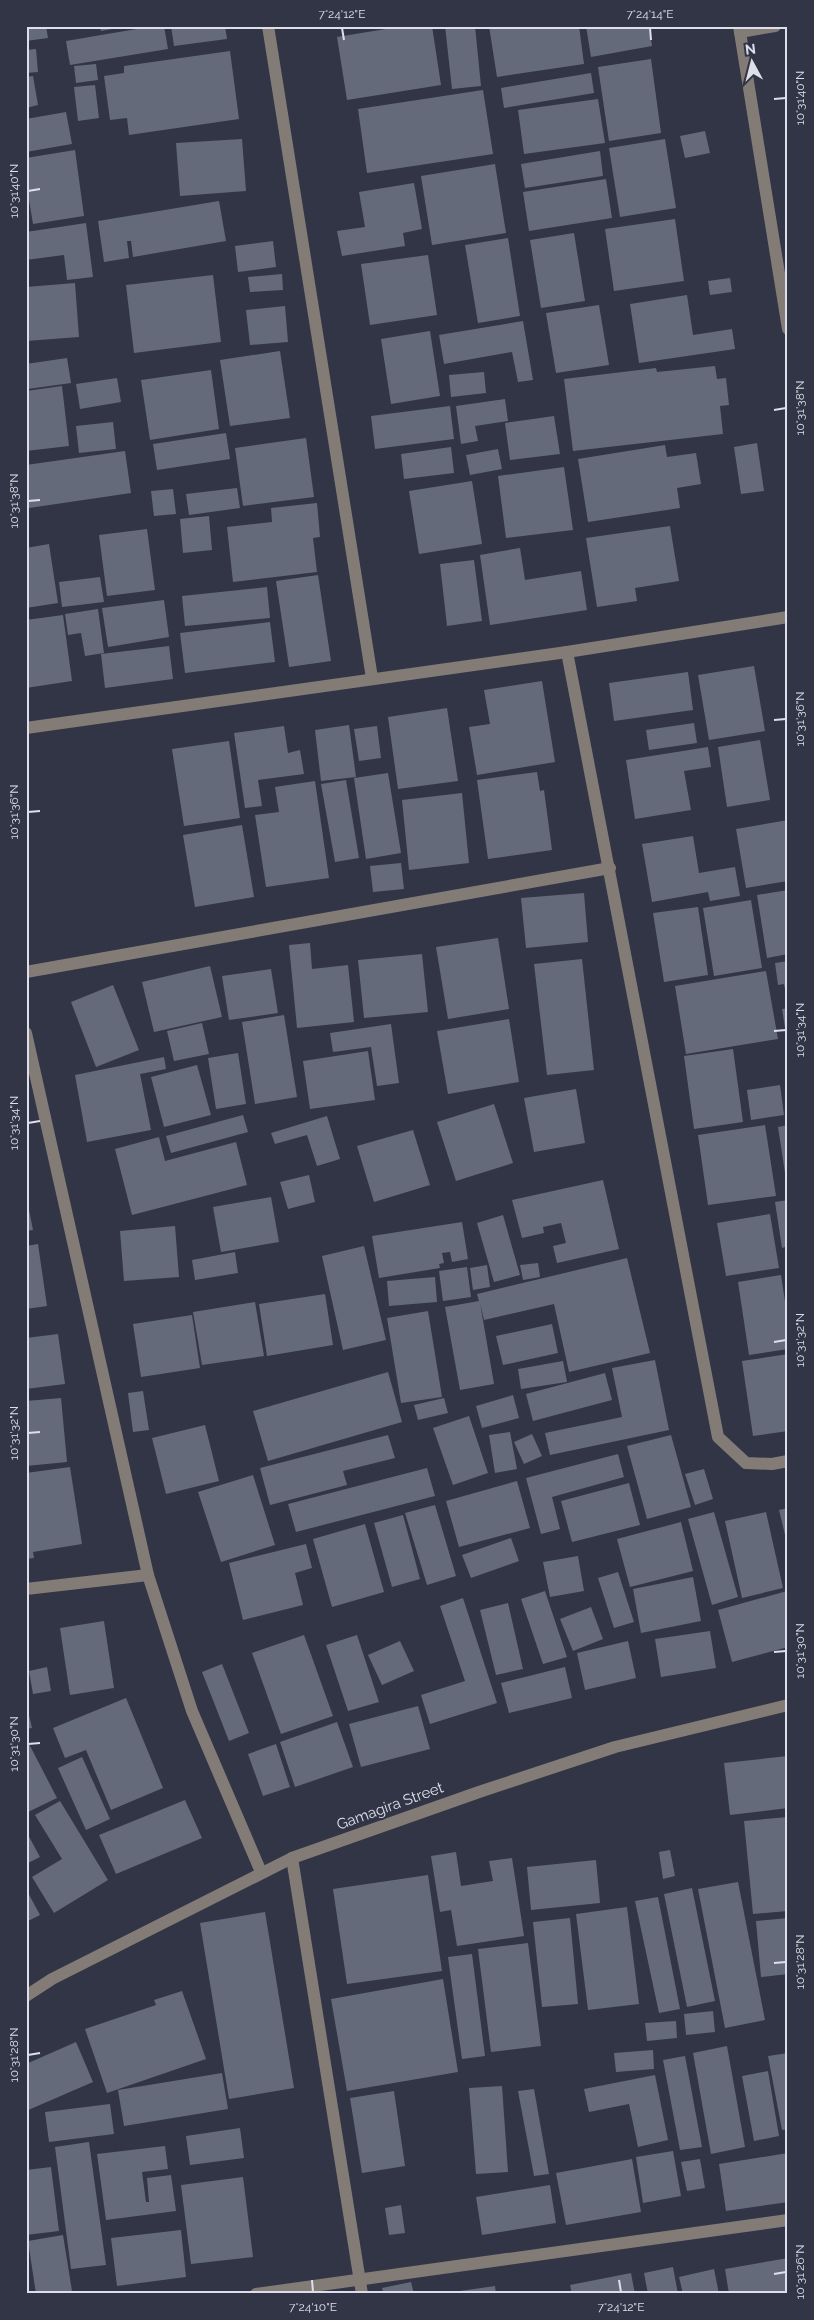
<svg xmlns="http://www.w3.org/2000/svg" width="814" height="2320" viewBox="0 0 814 2320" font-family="Raleway,sans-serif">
<rect width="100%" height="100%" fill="#313545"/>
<g fill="#656a7b">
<path d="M26,26H46L48,38L26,41Z"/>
<path d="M100,26H123V27L101,31Z"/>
<path d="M154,26H164L168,49L70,65L66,41Z"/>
<path d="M171,26H225L227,39L174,46Z"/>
<path d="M404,26H432L441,85L347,100L337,37Z"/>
<path d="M445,26H475L481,86L452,89Z"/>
<path d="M489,26H579L584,64L497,77Z"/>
<path d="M586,26H649L652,46L591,57Z"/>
<path d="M36,49L38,72L26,73V50Z"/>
<path d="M230,51L239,119L129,135L127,118L110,120L104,76L124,73V66Z"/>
<path d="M651,59L661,133L609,141L598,67Z"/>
<path d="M96,64L98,80L76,83L74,66Z"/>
<path d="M591,73L594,93L504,108L501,88Z"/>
<path d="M33,76L38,105L26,108V77Z"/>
<path d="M95,85L99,118L78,121L74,87Z"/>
<path d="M483,90L493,154L367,173L358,109Z"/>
<path d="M598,99L605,143L524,154L518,110Z"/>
<path d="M66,112L72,144L26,152V119Z"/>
<path d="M705,131L710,153L685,158L680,136Z"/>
<path d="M242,139L246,191L180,196L176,143Z"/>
<path d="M665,139L676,208L620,217L609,148Z"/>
<path d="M75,150L84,216L33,224L26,182V158Z"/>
<path d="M600,151L603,176L525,188L521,164Z"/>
<path d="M495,164L506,233L432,245L421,176Z"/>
<path d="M606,179L612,218L529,231L523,192Z"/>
<path d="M414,183L422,229L403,233L405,246L342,256L337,231L365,227L359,192Z"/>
<path d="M219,201L226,241L133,257L131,241H127L129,258L104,262L98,221Z"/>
<path d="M675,219L684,281L614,291L605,229Z"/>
<path d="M86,223L93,277L67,280L64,255L26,260V232Z"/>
<path d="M574,233L585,301L541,308L530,240Z"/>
<path d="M508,238L520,316L478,323L465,245Z"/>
<path d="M273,241L276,267L238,272L235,246Z"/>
<path d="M428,255L437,315L370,325L361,264Z"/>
<path d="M282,274L283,290L250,292L248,277Z"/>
<path d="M213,275L221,342L134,353L126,285Z"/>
<path d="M730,278L732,292L710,295L708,281Z"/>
<path d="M75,283L79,337L26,341V287Z"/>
<path d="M687,295L693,335L732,329L735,349L639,363L630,304Z"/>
<path d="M599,305L609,365L556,373L546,313Z"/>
<path d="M285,306L288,342L250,345L246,310Z"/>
<path d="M523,321L533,380L518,382L512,352L444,364L439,335Z"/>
<path d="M430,331L440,396L391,404L381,339Z"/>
<path d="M280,351L290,418L230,426L220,360Z"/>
<path d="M67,358L71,383L28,389L26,364Z"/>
<path d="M715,366L717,379L726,378L729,405L720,406L723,434L573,451L564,379L656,368L657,372Z"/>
<path d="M211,370L219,429L150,440L141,380Z"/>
<path d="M484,372L486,393L451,397L449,375Z"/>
<path d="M117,378L121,402L80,409L76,384Z"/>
<path d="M62,386L69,446L26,451V391Z"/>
<path d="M505,399L508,421L475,426L478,441L461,444L456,406Z"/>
<path d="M450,406L454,439L375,449L371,416Z"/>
<path d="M554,416L560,454L510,460L505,423Z"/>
<path d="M113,422L116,449L79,453L76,426Z"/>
<path d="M226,433L230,459L157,470L153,444Z"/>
<path d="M306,438L314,497L243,506L235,448Z"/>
<path d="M757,443L764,491L741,494L734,447Z"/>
<path d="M665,445L667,457L696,453L701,484L677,488L680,508L588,522L578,459Z"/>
<path d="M451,447L454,473L404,479L401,454Z"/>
<path d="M498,449L502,469L470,475L466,455Z"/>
<path d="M125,451L131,493L29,508L26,465Z"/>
<path d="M564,467L573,530L506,538L498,476Z"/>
<path d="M472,481L482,544L419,554L409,491Z"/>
<path d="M237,488L240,508L189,515L186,494Z"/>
<path d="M173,489L176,514L154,516L151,491Z"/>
<path d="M317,503L320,537L313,538L317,572L233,582L227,527L272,522L271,508Z"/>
<path d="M209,516L212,550L183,553L180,519Z"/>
<path d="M670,526L679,581L635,588L637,601L597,607L586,538Z"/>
<path d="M147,529L155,590L107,596L99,535Z"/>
<path d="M49,544L58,603L26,608V548Z"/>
<path d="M520,548L525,580L581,571L587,610L490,625L480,555Z"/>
<path d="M474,560L482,621L447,626L440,564Z"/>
<path d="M318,575L331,661L289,667L276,581Z"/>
<path d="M100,577L104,602L62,607L59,582Z"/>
<path d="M267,587L270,618L185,626L182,596Z"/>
<path d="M164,600L169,637L108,647L102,608Z"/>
<path d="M98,609L104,653L85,656L81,633L68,635L65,614Z"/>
<path d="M63,615L72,681L26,688V620Z"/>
<path d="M270,622L275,662L185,673L180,633Z"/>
<path d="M169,646L173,679L105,688L101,654Z"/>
<path d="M754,666L765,731L709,740L698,675Z"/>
<path d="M688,672L693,710L614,721L609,683Z"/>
<path d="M542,681L555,762L477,775L469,727L490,724L484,690Z"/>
<path d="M447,708L458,781L398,789L388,717Z"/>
<path d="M694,723L697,743L649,750L646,730Z"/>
<path d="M349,725L356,777L321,781L315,730Z"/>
<path d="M284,726L288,753L300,750L304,774L258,780L262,806L245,808L234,733Z"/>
<path d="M377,726L381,758L359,761L354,729Z"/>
<path d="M760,740L770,800L727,807L718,747Z"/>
<path d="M229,741L240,818L184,826L172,749Z"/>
<path d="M708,747L711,767L684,771L691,810L635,819L626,760Z"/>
<path d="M537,772L540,791L544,790L552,850L488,859L477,780Z"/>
<path d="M388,773L401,853L366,859L354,778Z"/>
<path d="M346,780L359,858L335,862L321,784Z"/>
<path d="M315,781L329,878L266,887L255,815L279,812L275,787Z"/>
<path d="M462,793L469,863L409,870L402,800Z"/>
<path d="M788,820V881L746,888L736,829Z"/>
<path d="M242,825L254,897L195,907L183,835Z"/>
<path d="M693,836L699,873L735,867L740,896L710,901L708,892L652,902L642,844Z"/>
<path d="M401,863L404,889L373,892L370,866Z"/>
<path d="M788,890V954L767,958L757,895Z"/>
<path d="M584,893L588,942L526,948L521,898Z"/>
<path d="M751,900L762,968L714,976L703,908Z"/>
<path d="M698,907L708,975L664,982L653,913Z"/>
<path d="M498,938L509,1009L448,1019L436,947Z"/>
<path d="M310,943L312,969L348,965L354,1022L297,1028L289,945Z"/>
<path d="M422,954L428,1012L364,1018L358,960Z"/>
<path d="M582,959L594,1070L547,1075L534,964Z"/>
<path d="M788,961V1000H787L784,984L778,985L775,963Z"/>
<path d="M210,966L222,1017L154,1032L142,982Z"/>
<path d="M271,969L278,1013L229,1020L222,976Z"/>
<path d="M766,971L778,1039L686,1054L675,986Z"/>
<path d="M113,985L139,1050L96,1067L71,1002Z"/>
<path d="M788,1008V1034H786L782,1009Z"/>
<path d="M284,1015L297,1097L255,1104L242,1022Z"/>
<path d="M509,1019L519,1082L448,1094L437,1031Z"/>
<path d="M202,1023L209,1054L174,1061L167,1031Z"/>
<path d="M391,1024L399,1083L377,1086L371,1047L333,1052L330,1033Z"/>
<path d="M733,1049L743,1122L694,1129L684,1056Z"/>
<path d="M368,1051L375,1100L310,1109L303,1061Z"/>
<path d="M238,1053L246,1104L216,1109L208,1058Z"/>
<path d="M164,1057L166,1069L140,1074L151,1130L87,1142L75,1075Z"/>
<path d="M197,1065L211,1115L164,1127L151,1077Z"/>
<path d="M780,1085L784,1115L751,1120L747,1090Z"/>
<path d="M576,1089L585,1143L534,1152L524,1098Z"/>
<path d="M494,1104L513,1163L456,1181L437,1122Z"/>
<path d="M243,1115L248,1132L171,1153L166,1136Z"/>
<path d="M327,1116L340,1159L317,1166L307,1135L275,1144L271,1133Z"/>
<path d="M765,1125L776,1196L708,1205L698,1135Z"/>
<path d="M788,1125V1186H787L778,1127Z"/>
<path d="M413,1130L430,1185L374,1202L357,1146Z"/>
<path d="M159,1137L165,1161L236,1142L247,1185L132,1215L115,1149Z"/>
<path d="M309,1175L315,1202L288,1209L280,1182Z"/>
<path d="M603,1180L619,1249L557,1263L553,1246L566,1243L561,1223L543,1227L544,1233L522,1238L512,1200Z"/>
<path d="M26,1195L33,1230L26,1231Z"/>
<path d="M271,1197L279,1242L221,1252L213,1207Z"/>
<path d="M788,1200V1253H786L785,1247L782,1248L775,1202Z"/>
<path d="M770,1214L779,1268L726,1276L717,1223Z"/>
<path d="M503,1215L520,1275L494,1282L477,1223Z"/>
<path d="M462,1222L468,1259L452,1262L450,1252L442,1253L444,1263L439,1264L440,1268L379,1278L372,1236Z"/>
<path d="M175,1226L179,1277L124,1281L120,1231Z"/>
<path d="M38,1244L47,1306L26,1309V1246Z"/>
<path d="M364,1246L386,1340L343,1350L322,1256Z"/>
<path d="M235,1252L238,1273L195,1280L192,1260Z"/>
<path d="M627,1258L650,1353L569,1372L554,1304L484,1320L480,1303L494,1384L460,1390L445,1307L479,1301L477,1294Z"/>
<path d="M538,1263L540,1277L523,1280L520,1265Z"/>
<path d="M487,1265L490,1287L473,1290L470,1268Z"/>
<path d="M467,1267L471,1297L443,1301L439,1271Z"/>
<path d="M781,1275L788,1321V1349L749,1355L738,1282Z"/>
<path d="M435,1277L437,1302L389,1306L387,1281Z"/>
<path d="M325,1294L333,1345L267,1356L259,1304Z"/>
<path d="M255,1302L264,1356L202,1365L193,1312Z"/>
<path d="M428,1311L442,1397L401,1403L387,1318Z"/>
<path d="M192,1315L200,1368L141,1377L133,1324Z"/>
<path d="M552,1324L558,1353L503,1365L496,1336Z"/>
<path d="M58,1334L65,1384L26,1389V1338Z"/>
<path d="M788,1354V1431L753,1436L742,1361Z"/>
<path d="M655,1360L669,1430L550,1455L545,1433L622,1417L612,1368Z"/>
<path d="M563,1361L567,1382L521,1389L518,1369Z"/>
<path d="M388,1372L402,1422L268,1461L253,1411Z"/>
<path d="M605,1373L612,1400L533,1421L526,1394Z"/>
<path d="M143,1391L149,1430L133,1432L128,1393Z"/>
<path d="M513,1395L519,1418L482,1428L476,1406Z"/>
<path d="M61,1398L67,1462L26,1466V1401Z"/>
<path d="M444,1398L448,1413L418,1420L414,1405Z"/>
<path d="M469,1416L488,1473L453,1485L433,1428Z"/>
<path d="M205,1425L219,1481L166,1494L152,1438Z"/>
<path d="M510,1432L517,1469L495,1473L489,1435Z"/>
<path d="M532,1434L542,1456L524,1464L514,1442Z"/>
<path d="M388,1435L395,1458L343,1471L347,1485L270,1505L260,1468Z"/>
<path d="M671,1435L691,1507L647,1519L627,1446Z"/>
<path d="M618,1454L624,1477L552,1497L560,1529L541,1534L526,1478Z"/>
<path d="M70,1467L82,1544L33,1552L34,1558L26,1559V1473Z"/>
<path d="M427,1468L435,1496L296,1532L288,1504Z"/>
<path d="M704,1469L713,1499L695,1505L685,1474Z"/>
<path d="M253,1475L275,1545L221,1562L198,1492Z"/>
<path d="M517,1481L530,1528L459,1547L446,1501Z"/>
<path d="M629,1483L640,1525L572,1542L561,1501Z"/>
<path d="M435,1505L456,1576L427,1585L405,1513Z"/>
<path d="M788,1508V1543H787L779,1510Z"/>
<path d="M714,1512L738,1597L712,1605L688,1519Z"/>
<path d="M766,1512L783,1588L742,1598L725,1521Z"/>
<path d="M403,1515L420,1579L392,1587L374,1523Z"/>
<path d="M681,1522L693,1571L630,1587L617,1539Z"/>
<path d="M365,1524L384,1592L332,1607L313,1539Z"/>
<path d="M511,1538L519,1561L471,1578L462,1555Z"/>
<path d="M306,1544L312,1568L295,1573L303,1605L243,1620L229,1563Z"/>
<path d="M578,1556L584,1591L550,1597L543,1562Z"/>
<path d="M618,1572L634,1622L614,1628L598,1578Z"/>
<path d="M693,1577L701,1621L641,1633L633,1589Z"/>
<path d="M545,1591L567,1657L543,1664L521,1599Z"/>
<path d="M787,1591L788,1647L732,1662L718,1610Z"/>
<path d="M463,1598L497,1703L430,1724L421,1695L465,1681L440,1606Z"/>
<path d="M508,1603L523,1669L496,1675L480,1610Z"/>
<path d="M591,1607L603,1639L573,1651L560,1619Z"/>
<path d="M104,1621L114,1688L70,1695L60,1628Z"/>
<path d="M710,1631L716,1668L661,1677L655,1639Z"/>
<path d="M304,1635L333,1716L281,1734L252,1653Z"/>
<path d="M357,1635L379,1702L348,1711L326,1645Z"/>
<path d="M400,1641L414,1671L382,1685L368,1655Z"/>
<path d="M628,1641L636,1678L585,1690L577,1653Z"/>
<path d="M222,1664L249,1733L229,1741L202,1672Z"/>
<path d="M47,1667L51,1691L33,1694L29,1671Z"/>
<path d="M565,1667L572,1698L509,1713L501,1683Z"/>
<path d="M126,1698L163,1788L111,1810L86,1750L65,1758L53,1728Z"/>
<path d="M26,1703L32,1728L26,1729Z"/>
<path d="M418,1706L430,1749L361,1767L349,1724Z"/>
<path d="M337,1722L353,1767L295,1787L280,1742Z"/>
<path d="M26,1738L57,1798L26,1813Z"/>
<path d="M276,1744L290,1787L263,1796L248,1754Z"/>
<path d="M788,1756V1808L730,1815L724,1763Z"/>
<path d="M82,1757L110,1819L86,1830L58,1768Z"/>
<path d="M185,1800L202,1838L116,1874L99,1835Z"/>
<path d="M60,1801L108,1880L54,1913L32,1877L62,1859L35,1815Z"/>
<path d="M788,1817V1911L753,1914L744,1821Z"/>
<path d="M26,1831L40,1857L26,1864Z"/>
<path d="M670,1850L675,1876L663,1879L659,1852Z"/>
<path d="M456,1852L461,1886L493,1881L489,1861L512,1858L524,1936L457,1946L451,1910L440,1912L431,1856Z"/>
<path d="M596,1860L600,1903L531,1910L527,1867Z"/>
<path d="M428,1875L442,1971L347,1984L333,1889Z"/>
<path d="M738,1882L765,2020L725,2028L698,1889Z"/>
<path d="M692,1888L715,2001L687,2007L664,1894Z"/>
<path d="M26,1889L40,1915L26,1922Z"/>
<path d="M658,1897L680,2009L659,2013L635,1901Z"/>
<path d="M627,1907L639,2004L588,2010L576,1914Z"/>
<path d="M265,1912L294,2088L229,2099L200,1923Z"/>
<path d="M570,1918L578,2004L542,2007L533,1922Z"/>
<path d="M788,1918V1974L761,1977L756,1921Z"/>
<path d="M528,1943L541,2046L491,2052L478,1949Z"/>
<path d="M472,1954L485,2056L462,2059L448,1957Z"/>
<path d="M443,1979L458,2072L347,2091L331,1999Z"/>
<path d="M182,1991L206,2059L107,2093L85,2029L156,2005L154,2000Z"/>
<path d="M713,2011L715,2032L686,2035L684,2014Z"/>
<path d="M676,2021L677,2038L647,2041L645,2023Z"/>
<path d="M76,2042L93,2082L26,2111V2064Z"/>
<path d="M727,2046L745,2147L711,2154L693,2053Z"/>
<path d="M653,2050L654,2069L616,2072L614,2053Z"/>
<path d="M788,2053V2129L782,2130L768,2056Z"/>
<path d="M685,2056L702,2147L680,2150L663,2060Z"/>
<path d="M768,2071L779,2136L754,2141L742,2076Z"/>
<path d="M222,2073L228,2109L124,2126L118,2090Z"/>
<path d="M655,2075L668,2140L638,2147L629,2104L589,2112L584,2089Z"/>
<path d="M502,2086L508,2172L476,2174L469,2088Z"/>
<path d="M534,2089L549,2174L534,2176L518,2091Z"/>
<path d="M394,2091L405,2166L362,2173L350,2098Z"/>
<path d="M110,2104L114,2134L49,2142L45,2112Z"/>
<path d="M240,2128L244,2158L190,2165L186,2136Z"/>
<path d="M89,2142L106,2265L71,2269L55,2147Z"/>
<path d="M165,2146L168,2169L142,2172L146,2202H149L147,2178L171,2175L176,2211L106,2220L97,2154Z"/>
<path d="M673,2151L681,2196L643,2203L636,2157Z"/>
<path d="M788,2153V2202L726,2211L719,2164Z"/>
<path d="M632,2159L641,2212L566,2225L556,2173Z"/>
<path d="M700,2159L705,2188L687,2191L681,2162Z"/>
<path d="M51,2167L59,2231L26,2235V2170Z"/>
<path d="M243,2177L253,2257L191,2264L181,2185Z"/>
<path d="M550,2185L556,2223L482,2235L476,2197Z"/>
<path d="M401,2205L405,2233L389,2235L385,2208Z"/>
<path d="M181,2230L186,2277L117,2286L111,2238Z"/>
<path d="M63,2235L72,2291L36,2294L28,2241Z"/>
<path d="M788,2258V2294H729L725,2269Z"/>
<path d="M673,2267L678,2294H648L644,2273Z"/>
<path d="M714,2269L719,2294H683L679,2277Z"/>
<path d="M631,2273L635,2294H572L570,2285Z"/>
<path d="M411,2282L414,2294H384L382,2288Z"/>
<path d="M495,2286L496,2294H447L446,2293Z"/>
</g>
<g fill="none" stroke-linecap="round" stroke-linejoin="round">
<g stroke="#837c76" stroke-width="12">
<path d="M268,26L372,678"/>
<path d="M739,26L788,329"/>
<path d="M740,32L775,26"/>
<path d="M567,652L718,1437L746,1463L772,1464L788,1461"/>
<path d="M26,728L567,652L788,617"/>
<path d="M26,972L610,868"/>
<path d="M26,1033L148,1575L192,1711L261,1872"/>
<path d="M26,1589L148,1575"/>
<path d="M292,1858L362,2294"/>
<path d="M26,1996L52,1979L292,1858L479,1792L615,1747L788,1705"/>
<path d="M256,2294L788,2220"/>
</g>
</g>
<path fill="none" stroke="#dde0ea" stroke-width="2" d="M342,28L344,40M650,28L651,40M774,99L786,98M28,191L40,189M774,410L786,408M28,501L40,500M774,720L786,719M28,812L40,811M774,1031L786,1030M28,1123L40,1121M774,1342L786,1340M28,1433L40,1432M774,1652L786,1651M28,1744L40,1743M774,1963L786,1962M28,2055L40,2053M774,2274L786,2272M312,2280L313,2292M619,2280L621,2292"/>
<g text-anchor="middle" stroke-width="4.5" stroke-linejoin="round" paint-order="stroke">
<g font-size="15" fill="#dde0ea" stroke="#313545">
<text transform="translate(390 1806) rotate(-20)" y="5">Gamagira Street</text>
</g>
</g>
<rect width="814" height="2320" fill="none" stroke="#313545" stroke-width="55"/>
<g transform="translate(752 62) rotate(353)" stroke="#313545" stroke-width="4" paint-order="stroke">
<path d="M0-4L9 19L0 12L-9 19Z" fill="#dde0ea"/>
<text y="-8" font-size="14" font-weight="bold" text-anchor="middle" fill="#dde0ea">N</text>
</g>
<rect x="28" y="28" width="758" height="2264" fill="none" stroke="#dde0ea" stroke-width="2"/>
<g font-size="12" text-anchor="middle" fill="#dde0ea">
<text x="342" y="18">7°24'12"E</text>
<text x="650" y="18">7°24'14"E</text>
<text transform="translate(800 98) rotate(-90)" y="4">10°31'40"N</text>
<text transform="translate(14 191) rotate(-90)" y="4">10°31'40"N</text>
<text transform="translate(800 408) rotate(-90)" y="4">10°31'38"N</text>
<text transform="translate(14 501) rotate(-90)" y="4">10°31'38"N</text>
<text transform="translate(800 719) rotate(-90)" y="4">10°31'36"N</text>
<text transform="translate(14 812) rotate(-90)" y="4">10°31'36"N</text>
<text transform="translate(800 1030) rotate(-90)" y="4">10°31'34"N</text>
<text transform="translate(14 1123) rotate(-90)" y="4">10°31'34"N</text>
<text transform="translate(800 1340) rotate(-90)" y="4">10°31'32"N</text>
<text transform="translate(14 1433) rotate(-90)" y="4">10°31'32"N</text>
<text transform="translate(800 1651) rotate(-90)" y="4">10°31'30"N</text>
<text transform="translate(14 1744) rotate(-90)" y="4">10°31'30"N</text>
<text transform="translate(800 1962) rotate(-90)" y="4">10°31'28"N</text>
<text transform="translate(14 2055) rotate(-90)" y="4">10°31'28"N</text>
<text transform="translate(800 2272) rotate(-90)" y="4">10°31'26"N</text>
<text x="313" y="2311">7°24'10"E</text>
<text x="621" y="2311">7°24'12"E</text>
</g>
</svg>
